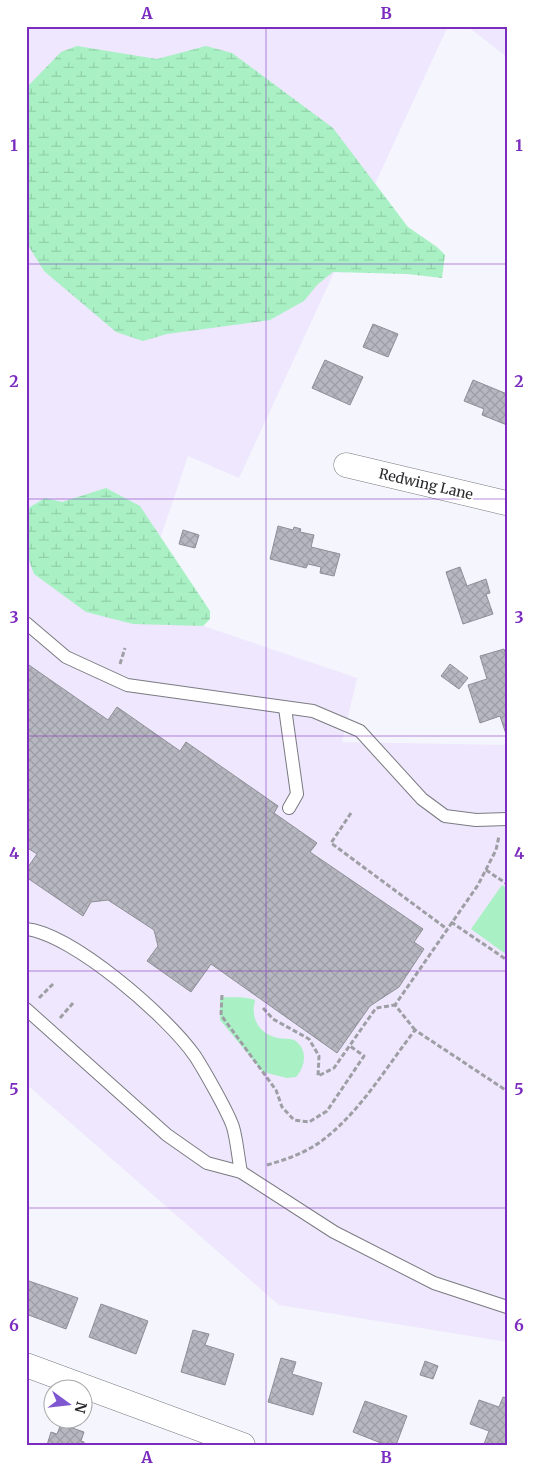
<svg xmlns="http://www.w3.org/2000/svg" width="533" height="1471" viewBox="0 0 533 1471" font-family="Merriweather,serif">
<defs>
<pattern id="wetland-marsh" width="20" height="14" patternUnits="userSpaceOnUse" patternTransform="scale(1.25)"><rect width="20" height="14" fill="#a9f1c5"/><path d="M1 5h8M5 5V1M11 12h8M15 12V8" fill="none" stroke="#91cfa9"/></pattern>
<pattern id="building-cross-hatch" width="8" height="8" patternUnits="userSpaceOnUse" patternTransform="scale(1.25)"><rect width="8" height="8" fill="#b6b7c0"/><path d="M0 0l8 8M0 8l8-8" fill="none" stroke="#9c9da5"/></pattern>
</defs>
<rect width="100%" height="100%" fill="#f4f5fd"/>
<g fill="#efe7fd">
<path d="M26,26H448L239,478L188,456L138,604L357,678L342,742L507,745V1342L279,1305L26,1084Z"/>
<path d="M467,26H507V57Z"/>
</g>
<g fill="url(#wetland-marsh)">
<path d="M77,46L157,59L206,46L232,53L333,128L408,227L437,247L445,255L442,278L407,274L333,272L317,285L304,301L270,320L167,334L143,341L116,332L44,271L26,242V88L61,52Z"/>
<path d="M106,488L140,506L210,611V619L203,626L133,624L86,612L34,574L26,552V515L30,507L45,498L62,502Z"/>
</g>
<g fill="#a9f1c5">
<path d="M502,885L507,888V955L471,929Z"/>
<path d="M220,997C232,998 244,996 255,1000C250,1018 259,1034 278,1038C283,1039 289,1038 294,1040C308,1048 306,1066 296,1077L287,1078L263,1072L220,1020Z"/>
</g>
<g fill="url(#building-cross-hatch)" stroke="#8e8f96">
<path d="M373,324L398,334L388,357L363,347Z"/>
<path d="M325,360L363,377L350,405L312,388Z"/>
<path d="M473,380L507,394V425L482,415L484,409L464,401Z"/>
<path d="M278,526L293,530L294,527L301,529L300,532L314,535L311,547L340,554L334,576L320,573L321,567L308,564L306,568L270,559Z"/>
<path d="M183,530L199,535L195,548L179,544Z"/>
<path d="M460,567L467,586L486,579L490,593L486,594L493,614L463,624L446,572Z"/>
<path d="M504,649L507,658V737L500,716L480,723L468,685L487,679L480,656Z"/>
<path d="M26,663L108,720L117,707L180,751L186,742L278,806L274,813L317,843L310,852L423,929L414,942L424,949L399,987L370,1006L337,1053L211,964L191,992L147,961L158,946L154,930L108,900L91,902L83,916L26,877V870L37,854L26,847Z"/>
<path d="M450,664L468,678L459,689L441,676Z"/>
<path d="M26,1280L78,1298L66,1329L26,1314Z"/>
<path d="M101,1304L148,1321L136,1354L89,1337Z"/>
<path d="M193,1330L209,1334L205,1345L234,1354L225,1385L181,1372Z"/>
<path d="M281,1358L296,1362L292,1374L322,1383L313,1415L268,1402Z"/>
<path d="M425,1361L438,1366L433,1379L420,1375Z"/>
<path d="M503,1397L507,1398V1445H486L484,1444L489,1431L470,1424L479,1400L499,1407Z"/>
<path d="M365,1401L407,1416L396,1445H386L353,1432Z"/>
<path d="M61,1424L84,1432L81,1441L84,1442V1445H47L51,1432L57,1434Z"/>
</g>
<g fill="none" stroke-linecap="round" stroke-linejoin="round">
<defs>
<g id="service">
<path d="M26,623L66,657L127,685L313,711L360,731L422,799L445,816L476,820L507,819"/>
<path d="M285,708L297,794L289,808"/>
<path d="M26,929C73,934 168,1017 195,1056C204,1070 228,1112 233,1127C237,1141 238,1157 241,1172"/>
<path d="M26,1009L167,1135L207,1163L241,1172L334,1232L434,1283L507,1307"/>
</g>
<g id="minor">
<path d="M346,465L506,503"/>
<path d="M26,1365L243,1445"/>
</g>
</defs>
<use href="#service" stroke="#7a7b82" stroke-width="14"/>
<use href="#minor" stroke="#7a7b82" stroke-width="25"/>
<g stroke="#9e9fa5" stroke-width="3" stroke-dasharray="5 2.5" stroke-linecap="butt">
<path d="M120,664L125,648"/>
<path d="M351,813L331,843L447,929"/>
<path d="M486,870L507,884"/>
<path d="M451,922L507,960"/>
<path d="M222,995L221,1015L276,1090L282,1107L294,1120L309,1122L327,1111L364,1056L350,1046"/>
<path d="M39,998L53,984"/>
<path d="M263,1008L273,1019L309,1039L319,1056L318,1076L334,1068L376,1008L395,1005"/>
<path d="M60,1018L73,1003"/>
<path d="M415,1030L395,1005L478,885L496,850L499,836"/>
<path d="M267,1165C288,1159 311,1151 329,1135C363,1107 388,1065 415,1030L507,1091"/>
</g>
<use href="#service" stroke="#fff" stroke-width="12"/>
<use href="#minor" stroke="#fff" stroke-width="24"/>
</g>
<path fill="none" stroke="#7b2cbf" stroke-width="1" stroke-opacity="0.55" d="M266,26V1445M26,264H507M26,499H507M26,736H507M26,971H507M26,1208H507"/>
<g text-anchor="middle" stroke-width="4" stroke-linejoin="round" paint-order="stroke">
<g font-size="14" fill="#28292c" stroke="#fff">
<text transform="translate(426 484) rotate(13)" y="5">Redwing Lane</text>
</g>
</g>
<rect width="533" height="1471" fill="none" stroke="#ffffff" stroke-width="55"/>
<g transform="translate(68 1404) rotate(105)"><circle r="24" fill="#ffffff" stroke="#a9a9ab"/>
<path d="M0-4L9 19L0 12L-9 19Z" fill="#7f57d1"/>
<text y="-8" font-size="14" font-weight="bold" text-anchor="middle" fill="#28292c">N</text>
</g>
<rect x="28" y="28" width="478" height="1416" fill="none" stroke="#7b2cbf" stroke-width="2"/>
<g font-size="16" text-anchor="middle" font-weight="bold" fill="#7b2cbf">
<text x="147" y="19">A</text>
<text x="386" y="19">B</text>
<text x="14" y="151">1</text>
<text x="519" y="151">1</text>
<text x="14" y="387">2</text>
<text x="519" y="387">2</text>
<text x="14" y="623">3</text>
<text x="519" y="623">3</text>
<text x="14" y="859">4</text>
<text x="519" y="859">4</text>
<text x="14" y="1095">5</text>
<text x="519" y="1095">5</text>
<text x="14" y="1331">6</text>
<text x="519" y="1331">6</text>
<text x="147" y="1463">A</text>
<text x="386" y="1463">B</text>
</g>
</svg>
